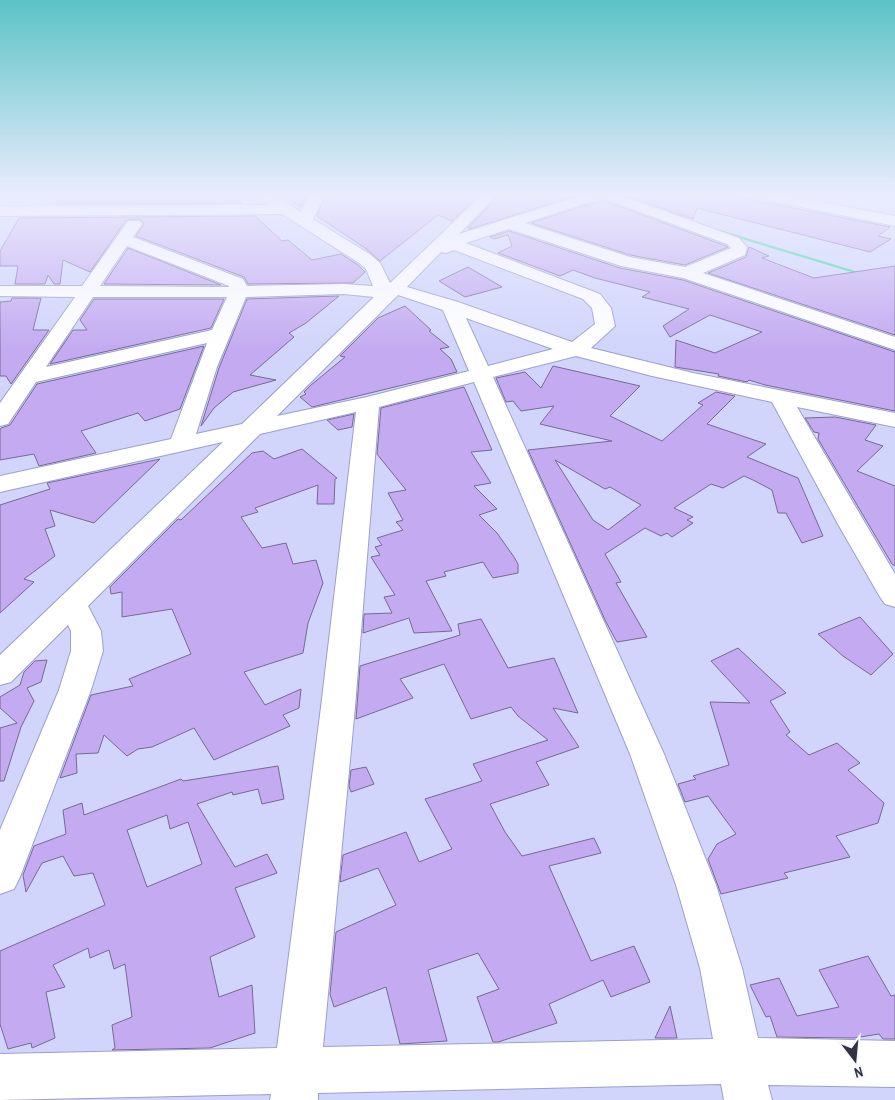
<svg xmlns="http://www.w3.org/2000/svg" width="895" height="1100" viewBox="0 0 895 1100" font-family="'Archivo Narrow',sans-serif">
<rect width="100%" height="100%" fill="#d1d5fc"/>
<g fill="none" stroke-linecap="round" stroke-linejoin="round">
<path fill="#28d994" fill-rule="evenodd" d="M715,229H717L865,274L861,275L715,231Z"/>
</g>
<g fill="#c4abf1" stroke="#786894" fill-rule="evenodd">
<path d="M58,194H231L242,203L57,204Z"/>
<path d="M279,194H307L301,207Z"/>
<path d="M325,194H481L452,221L438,215L380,261L365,248L317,216Z"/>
<path d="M500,194H581L470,229L468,228Z"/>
<path d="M621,194H721L890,227L878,236L891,239L870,252L697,208L693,219Z"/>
<path d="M602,200L726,246L728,247L685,265L630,255L531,223Z"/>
<path d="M255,216L282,241L288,240L312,260L341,254L358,265L365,272L353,283L248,284L244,277L136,236L144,224L140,219L126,220L90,272L63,260L60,284H54L48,275L45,284H15L18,266H0V251L19,218Z"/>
<path d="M509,231L620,268L683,280L895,352V411L765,385L749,380L747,382L718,376L719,374L675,367L676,340L715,353L762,332L710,315L670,337L663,326L689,309L642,297L650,292L595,278L573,270L560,276L498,253L512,246L508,235L494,239L490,237Z"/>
<path d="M749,247L769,256L762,258L814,278L895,266V335L708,273L746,257Z"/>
<path d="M128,248L221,285L104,284Z"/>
<path d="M468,267L502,287L465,297L439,281Z"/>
<path d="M339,296L306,323L289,333L294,337L250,375L276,380L233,392L214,408L201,426L219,368L247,299Z"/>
<path d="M12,298H41L33,330H49L11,384L6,376H0V302L11,301Z"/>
<path d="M94,299H224L211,328L50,364L73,330H87L80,320Z"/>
<path d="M405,306L431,330L429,331L449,347L440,349L451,359L457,372L312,407L300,397L306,394L304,392L311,385L345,357L340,356L378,318Z"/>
<path d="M204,346L180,409L145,421L138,413L81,431L96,453L39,466L34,454L0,460V430L1,428L10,425L37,384Z"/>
<path d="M553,366L640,386L610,416L662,441L703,405L698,403L716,392L735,396L707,424L766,444L747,457L798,478L823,536L802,543L786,513H778L772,490L753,480L744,476L723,488L711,484L674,508L693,517L687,520L693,523L672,537L667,533L661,536L645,528L605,554L621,582L616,583L647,637L617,642L606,622L528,450L612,441L540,424L554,406L521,411L513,401L506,402L496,378L525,372L541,388ZM555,460L605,489L610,487L641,505L608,530L593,520Z"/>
<path d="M464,387L492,450L471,452L491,483L474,486L497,509L479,515L497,533L514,557L518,564V573L493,578L483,562L444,572L446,576L426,581L452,631L414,633L409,618L363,633L364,614L392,613L384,597L395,595L371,557L380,555L375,547L382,545L377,538L403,530L396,522L403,520L388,493L406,490L377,454L381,408Z"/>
<path d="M354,414L352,427L338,430L327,420Z"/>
<path d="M835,417L876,425L865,440L883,446L857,471L895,486V566L892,564L818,439L819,433L814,432L805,418Z"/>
<path d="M302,449L337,478L335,479L334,504H317L318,485L255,508L258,512L241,517L262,548L286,543L293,564L316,560L323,583L308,623L303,653L244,672L265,705L301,689L299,708L283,715L290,726L214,760L194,728L152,747L138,749L127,756L104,735L98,753L76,754L77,773L60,778L91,695L133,686L129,679L191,654L172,609L122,617V592L111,594L110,587L178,519L181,520L252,453L263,451L274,459Z"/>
<path d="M160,459L94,523L50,510L55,526L45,529L55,556L24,579L34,582L0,613V505L50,489L47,483Z"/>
<path d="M860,617L893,654L871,675L843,656L818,634Z"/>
<path d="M481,619L508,668L554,658L578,713L553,708L579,747L536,762L549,785L490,804L505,832L522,856L594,838L601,853L549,866L591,961L634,946L650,982L611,997L603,980L549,1004L557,1023L498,1042H493L477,997L499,989L478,953L428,970L447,1041L400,1044L386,987L334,1007L330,994L336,932L396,905L378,868L340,882L343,855L406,832L419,862L452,849L425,799L482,781L473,764L548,740L518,716L511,707L471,719L444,664L400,679L413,698L356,719L360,666L460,635L458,624Z"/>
<path d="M738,648L786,693L770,701L790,732L786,735L809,755L837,743L860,763L848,770L884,803L878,823L836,836L850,857L784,873L788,878L721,894L708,859L717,844L736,834L708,796L685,802L678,784L696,779L693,776L729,765L710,702L750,703L711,661Z"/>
<path d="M47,660L41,682L27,688L34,701L21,727L4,781H0V728L17,723L0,708V697L20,685L24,672L35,661Z"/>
<path d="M278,766L284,799L262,804L258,789L233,795L232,792L197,804L235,867L267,854L277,873L235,888L255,937L210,957L219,997L252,985L255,1033L210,1048L112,1050L115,1048L112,1025L132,1017L125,964L114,969L109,950L90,958L88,948L53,965L65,987L46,992L55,1038L32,1048L31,1043L8,1049L0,1024V951L105,905L93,873L74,876L63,856L42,863L26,892L23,875L34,846L66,834L63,810L82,803L84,815L181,779L183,781ZM167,815L170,829L188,822L202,864L147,887L127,830Z"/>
<path d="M366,767L374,784L351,792L349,786L351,770Z"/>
<path d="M868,956L891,996L895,995V1039H883L879,1034L854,1038L777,1037L770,1016L766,1017L750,985L779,978L797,1016L839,1007L819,970Z"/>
<path d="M670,1006L677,1038H655Z"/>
</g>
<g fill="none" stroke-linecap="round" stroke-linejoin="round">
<defs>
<g id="minor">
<path d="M255,194H272L301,212L309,194H323L321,203L313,219L371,255L380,263L390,283L483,194H498L459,234L586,194H617L739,238L747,247L745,255L703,273L895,337V350L683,278L621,266L509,229L466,243L600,294L611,308L615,326L591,348L693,373L895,413V427L797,407L895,574V607L885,604L880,597L839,526L772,402L652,376L576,356L493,377L664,754L716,885L742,968L758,1038L895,1041V1087L768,1085L772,1100H724L721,1084L318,1093V1100H270L271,1094L0,1100V1054L277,1048L321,707L356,412L260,434L88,606L101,631L103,651L91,690L20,877L14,889L0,894V830L59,690L71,651V631L68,625L11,682L0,685V655L223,442L0,492V476L171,439L207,343L36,382L8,424L0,426V403L75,297L0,296V286H82L128,221H140L142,224L133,237L243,279L247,286L344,284L373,286L366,269L359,263L282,214L0,216V206L268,205ZM602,198L727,244L731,248L685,267L630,257L525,223ZM127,246L229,286V287L100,286ZM454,250L583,299L592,308L595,324L572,342L458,302L407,287L441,252L446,253ZM344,294L374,297L242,424L196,434L217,367L246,297ZM398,295L443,310L469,371L367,397L277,416ZM93,297H227L212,330L46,367ZM466,318L553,349L488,366ZM474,382L630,754L676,885L700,968L713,1039L323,1047L355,707L379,407Z"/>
<path d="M750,194H778L895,216V226L757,198L752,197Z"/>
</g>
</defs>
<use href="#minor" stroke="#9b9fce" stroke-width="2"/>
<use href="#minor" fill="#fff" fill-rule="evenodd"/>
</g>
<linearGradient id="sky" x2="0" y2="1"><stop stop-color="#5bc3c6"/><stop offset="0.56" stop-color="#eaecfe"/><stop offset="1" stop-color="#eaecfe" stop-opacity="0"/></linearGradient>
<rect width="895" height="348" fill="url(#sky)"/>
<g transform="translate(855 1060) rotate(164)" stroke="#f8f9fe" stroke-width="4" paint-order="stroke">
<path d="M0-4L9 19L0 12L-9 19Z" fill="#313245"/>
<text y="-8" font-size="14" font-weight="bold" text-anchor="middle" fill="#313245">N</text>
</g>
</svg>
